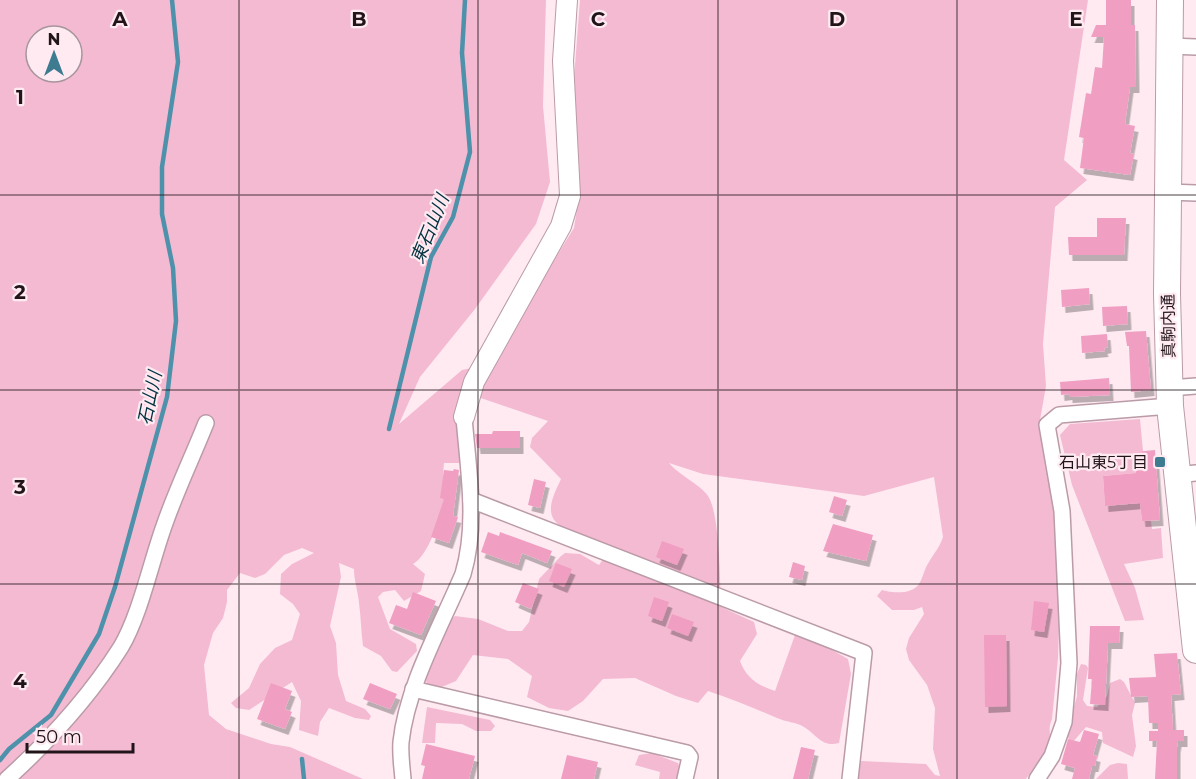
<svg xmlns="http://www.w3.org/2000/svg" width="1196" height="779" viewBox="0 0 1196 779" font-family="Montserrat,'Noto Sans JP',sans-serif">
<defs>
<filter id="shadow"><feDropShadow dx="3.5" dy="6" stdDeviation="0" flood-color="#0004"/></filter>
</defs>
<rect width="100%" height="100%" fill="#ffeaf2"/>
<g fill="#f4bad2" fill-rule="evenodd">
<path d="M0,0H546L543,106L550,182L536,224L475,309L420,377L399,424L462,370L472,368L464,455L459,463H444C442,477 446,493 443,506C440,521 426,558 413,564L425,574L421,591L404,601L395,590L383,592L378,597L390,629L416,644L417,651L397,672L392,671L381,656L363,646C361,632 361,617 359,603C358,591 354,581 354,569L339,563L341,577L330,626L336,643L338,675L346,701L365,709L371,716L369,720L355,718L329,708L320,722L318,736L299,730L301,701L292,682L249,710L236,708L231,703L249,688L260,664L275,648L292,640L300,614L293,604L280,594L281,574L292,564L314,553L302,548L284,555L265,574L255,578L240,573L227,590V602L223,618L213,633L204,665L209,715L226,729L271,744L290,747L363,779H0ZM36,36H72V72H36Z"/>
<path d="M580,0H1088L1064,160L1087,180L1055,207L1043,344L1046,386L1040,420L1055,521L1060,594L1058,658L1052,719C1047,731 1052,733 1049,742C1044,755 1034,767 1026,779H857L861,761L926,764L935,775L940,776L933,749L935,708L927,685L909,660L906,649L909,638L924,614L922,607L914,610H892L877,596L882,590C893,593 911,595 919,584C923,578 924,569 929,562C934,553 940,547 943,537L934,477L864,496L703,474L669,463C679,475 702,486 708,496C720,513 720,585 721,607L754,622L757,634L740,661C746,678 759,686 775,691L795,635L825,646L848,659L851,674L839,743C822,748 816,734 804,727C796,722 786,722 777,718C754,708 732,699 708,691L698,703L676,696L635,678L603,679L583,701L568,711L549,708L527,697L532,676L508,659L473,655L456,681L437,689L427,684L425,678L445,625L455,616L478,619L508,631H522L529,622L539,579L561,556L565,553L580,554L599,565L611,548C596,542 558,532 552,516C548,504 556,490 561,479L530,447L532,438L548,421L475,396L480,379L574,228L579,196L573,91Z"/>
<path d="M1140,419L1143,451L1134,452L1136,473L1103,476L1105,506L1140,503L1142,521H1151L1152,529L1161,528L1163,558L1124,564L1135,588L1144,620L1125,621L1072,485L1060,435L1070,424Z"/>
<path d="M1081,664L1086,665L1088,668L1083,700L1087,706L1097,707L1107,696L1110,683L1120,679L1124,682L1135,703L1132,715L1136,746L1133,757L1103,743L1102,732L1086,727L1072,743L1066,735L1077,696V674Z"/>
<path d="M427,707L490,720L495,726L491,731H476L462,724L436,723L435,743H422Z"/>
<path d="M652,753L678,763L680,768L677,779H659L660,772L635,765L639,755Z"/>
<path d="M1118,763L1127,764L1128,779H1096L1110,765Z"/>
</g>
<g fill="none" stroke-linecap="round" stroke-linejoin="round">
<g stroke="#4e91aa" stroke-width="4.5">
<path d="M389,429L431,257L453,217L470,152L462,53L465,0"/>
<path d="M302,759L304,779"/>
<path d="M0,760L9,749L51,715L99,634L115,587L167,397L176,321L173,268L162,214V167L178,62L172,0"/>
</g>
</g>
<g fill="#f09fc2" filter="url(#shadow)">
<path d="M1106,0H1131V25H1135L1136,87H1130L1125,124L1135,126L1130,153L1134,154L1130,175L1080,168L1084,138L1079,137L1086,93L1091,94L1095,67L1102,68L1104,37H1091L1096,25H1106Z"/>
<path d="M1097,218H1126L1124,255H1069L1068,237H1097Z"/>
<path d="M1089,288L1090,304L1062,307L1061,290Z"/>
<path d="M1127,306L1128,324L1103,326L1102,307Z"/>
<path d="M1146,331L1151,390L1131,392L1129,346H1127L1125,332Z"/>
<path d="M1107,334L1108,347L1104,348L1105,351L1082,353L1081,336Z"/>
<path d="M1109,378L1110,395L1069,397V394L1061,395L1060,382Z"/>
<path d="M493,431H520V448H477L475,434H492Z"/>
<path d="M1155,450L1160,520L1142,521L1140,503L1105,506L1103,476L1136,473L1134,452Z"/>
<path d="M454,469L459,470L453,516L458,517L449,543L431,537L444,499L440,498L444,470L453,471Z"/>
<path d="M534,479L546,482L540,508L528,505Z"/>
<path d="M834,496L847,500L842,516L829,512Z"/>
<path d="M833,524L873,535L866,561L823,551Z"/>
<path d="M488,532L499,536L500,532L552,551L547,563L522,553L518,565L481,552Z"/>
<path d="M662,541L684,549L677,565L656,557Z"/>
<path d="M793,562L805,566L802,580L789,577Z"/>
<path d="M556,563L572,569L564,587L549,581Z"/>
<path d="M523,583L539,589L531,609L515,602Z"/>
<path d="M413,592L436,601L421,635L389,623L396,605L407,609Z"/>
<path d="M654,597L669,602L662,621L648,616Z"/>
<path d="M1034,601L1049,603L1044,632L1031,630Z"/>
<path d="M672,614L694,622L688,636L667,628Z"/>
<path d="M1090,626H1120L1119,643H1108L1105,705L1090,704L1092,679H1088Z"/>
<path d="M984,635H1006L1007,706L985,707Z"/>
<path d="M1177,653L1181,694L1171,695L1173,730H1184V741H1178L1177,747V779H1155L1157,741H1149V731H1158V723H1149L1148,696L1131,697L1129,678L1156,677L1154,654Z"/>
<path d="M271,683L292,691L285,709L292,712L285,729L257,719Z"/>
<path d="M370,683L397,694L390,709L363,699Z"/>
<path d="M1084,730L1099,734L1093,755L1097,756L1095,766H1092L1089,779H1072L1075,768L1061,764L1068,739L1080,742Z"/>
<path d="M426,744L475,756L469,779H422L425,766L421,765Z"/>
<path d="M801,747L815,750L808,779H793Z"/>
<path d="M567,755L598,762L594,779H561Z"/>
</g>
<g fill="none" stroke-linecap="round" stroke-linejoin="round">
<defs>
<g id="minor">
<path d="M1169,46L1196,47"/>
<path d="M1168,192L1196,193"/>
<path d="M1170,388L1196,386"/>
<path d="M1176,475L1196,473"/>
<path d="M471,500L864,653L850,779"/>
<path d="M413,689L687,753L690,757L685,779"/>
<path d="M7,779C50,740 90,696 121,647C140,615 151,562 164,526C176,491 192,458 206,423"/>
<path d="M403,779C402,767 400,754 401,742C407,686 441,626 463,574C478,524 468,469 464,417"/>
<path d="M1037,779L1052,756L1064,722L1069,663L1062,511L1047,425L1059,415L1170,406"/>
</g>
<path id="tertiary" d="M464,417L474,382L561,226L570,196L563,61L567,0"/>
<path id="trunk" d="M1170,0L1167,294L1170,406L1196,650"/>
</defs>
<use href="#minor" stroke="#ba9ba7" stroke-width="18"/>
<use href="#tertiary" stroke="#ba9ba7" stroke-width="22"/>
<use href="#trunk" stroke="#ba9ba7" stroke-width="28"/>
<use href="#minor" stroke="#fff" stroke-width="15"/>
<use href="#tertiary" stroke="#fff" stroke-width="20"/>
<use href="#trunk" stroke="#fff" stroke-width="26"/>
</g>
<path fill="none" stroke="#21151a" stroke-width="1.5" stroke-opacity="0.55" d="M239,0V779M478,0V779M718,0V779M957,0V779M0,195H1196M0,390H1196M0,584H1196"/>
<rect fill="#3d7b90" stroke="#ffeaf2" stroke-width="2" x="1154" y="456" width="12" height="12" rx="3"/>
<g text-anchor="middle" stroke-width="4.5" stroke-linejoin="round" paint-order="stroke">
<g font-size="16" fill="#21151a" stroke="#ffeaf2">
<text transform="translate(1168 326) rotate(-91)" y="6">真駒内通</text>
</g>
<g font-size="16" fill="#21151a" stroke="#ffeaf2" text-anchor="end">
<text x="1148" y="468">石山東5丁目</text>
</g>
<g font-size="18" font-style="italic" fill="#00313f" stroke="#ffeaf2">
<text transform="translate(430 229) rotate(-68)" y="6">東石山川</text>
<text transform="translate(150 398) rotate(-78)" y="6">石山川</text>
</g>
</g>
<g font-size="20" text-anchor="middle" font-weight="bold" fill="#21151a" stroke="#ffeaf2" stroke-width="4.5" stroke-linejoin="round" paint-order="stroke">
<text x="120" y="26">A</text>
<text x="359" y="26">B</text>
<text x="598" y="26">C</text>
<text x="837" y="26">D</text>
<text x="1076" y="26">E</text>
<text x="20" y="104">1</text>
<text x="20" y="299">2</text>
<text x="20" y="494">3</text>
<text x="20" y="688">4</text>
</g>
<g transform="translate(54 54)"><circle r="28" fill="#ffeaf2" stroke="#a6959c" stroke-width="1.5"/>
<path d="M0-4.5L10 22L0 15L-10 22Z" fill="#3d7b90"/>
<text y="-9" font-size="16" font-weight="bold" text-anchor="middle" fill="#21151a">N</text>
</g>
<path d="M27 743v9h106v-9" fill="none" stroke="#21151a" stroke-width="3"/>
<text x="36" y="743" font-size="18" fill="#21151a" stroke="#ffeaf2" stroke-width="4.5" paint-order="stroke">50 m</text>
</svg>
